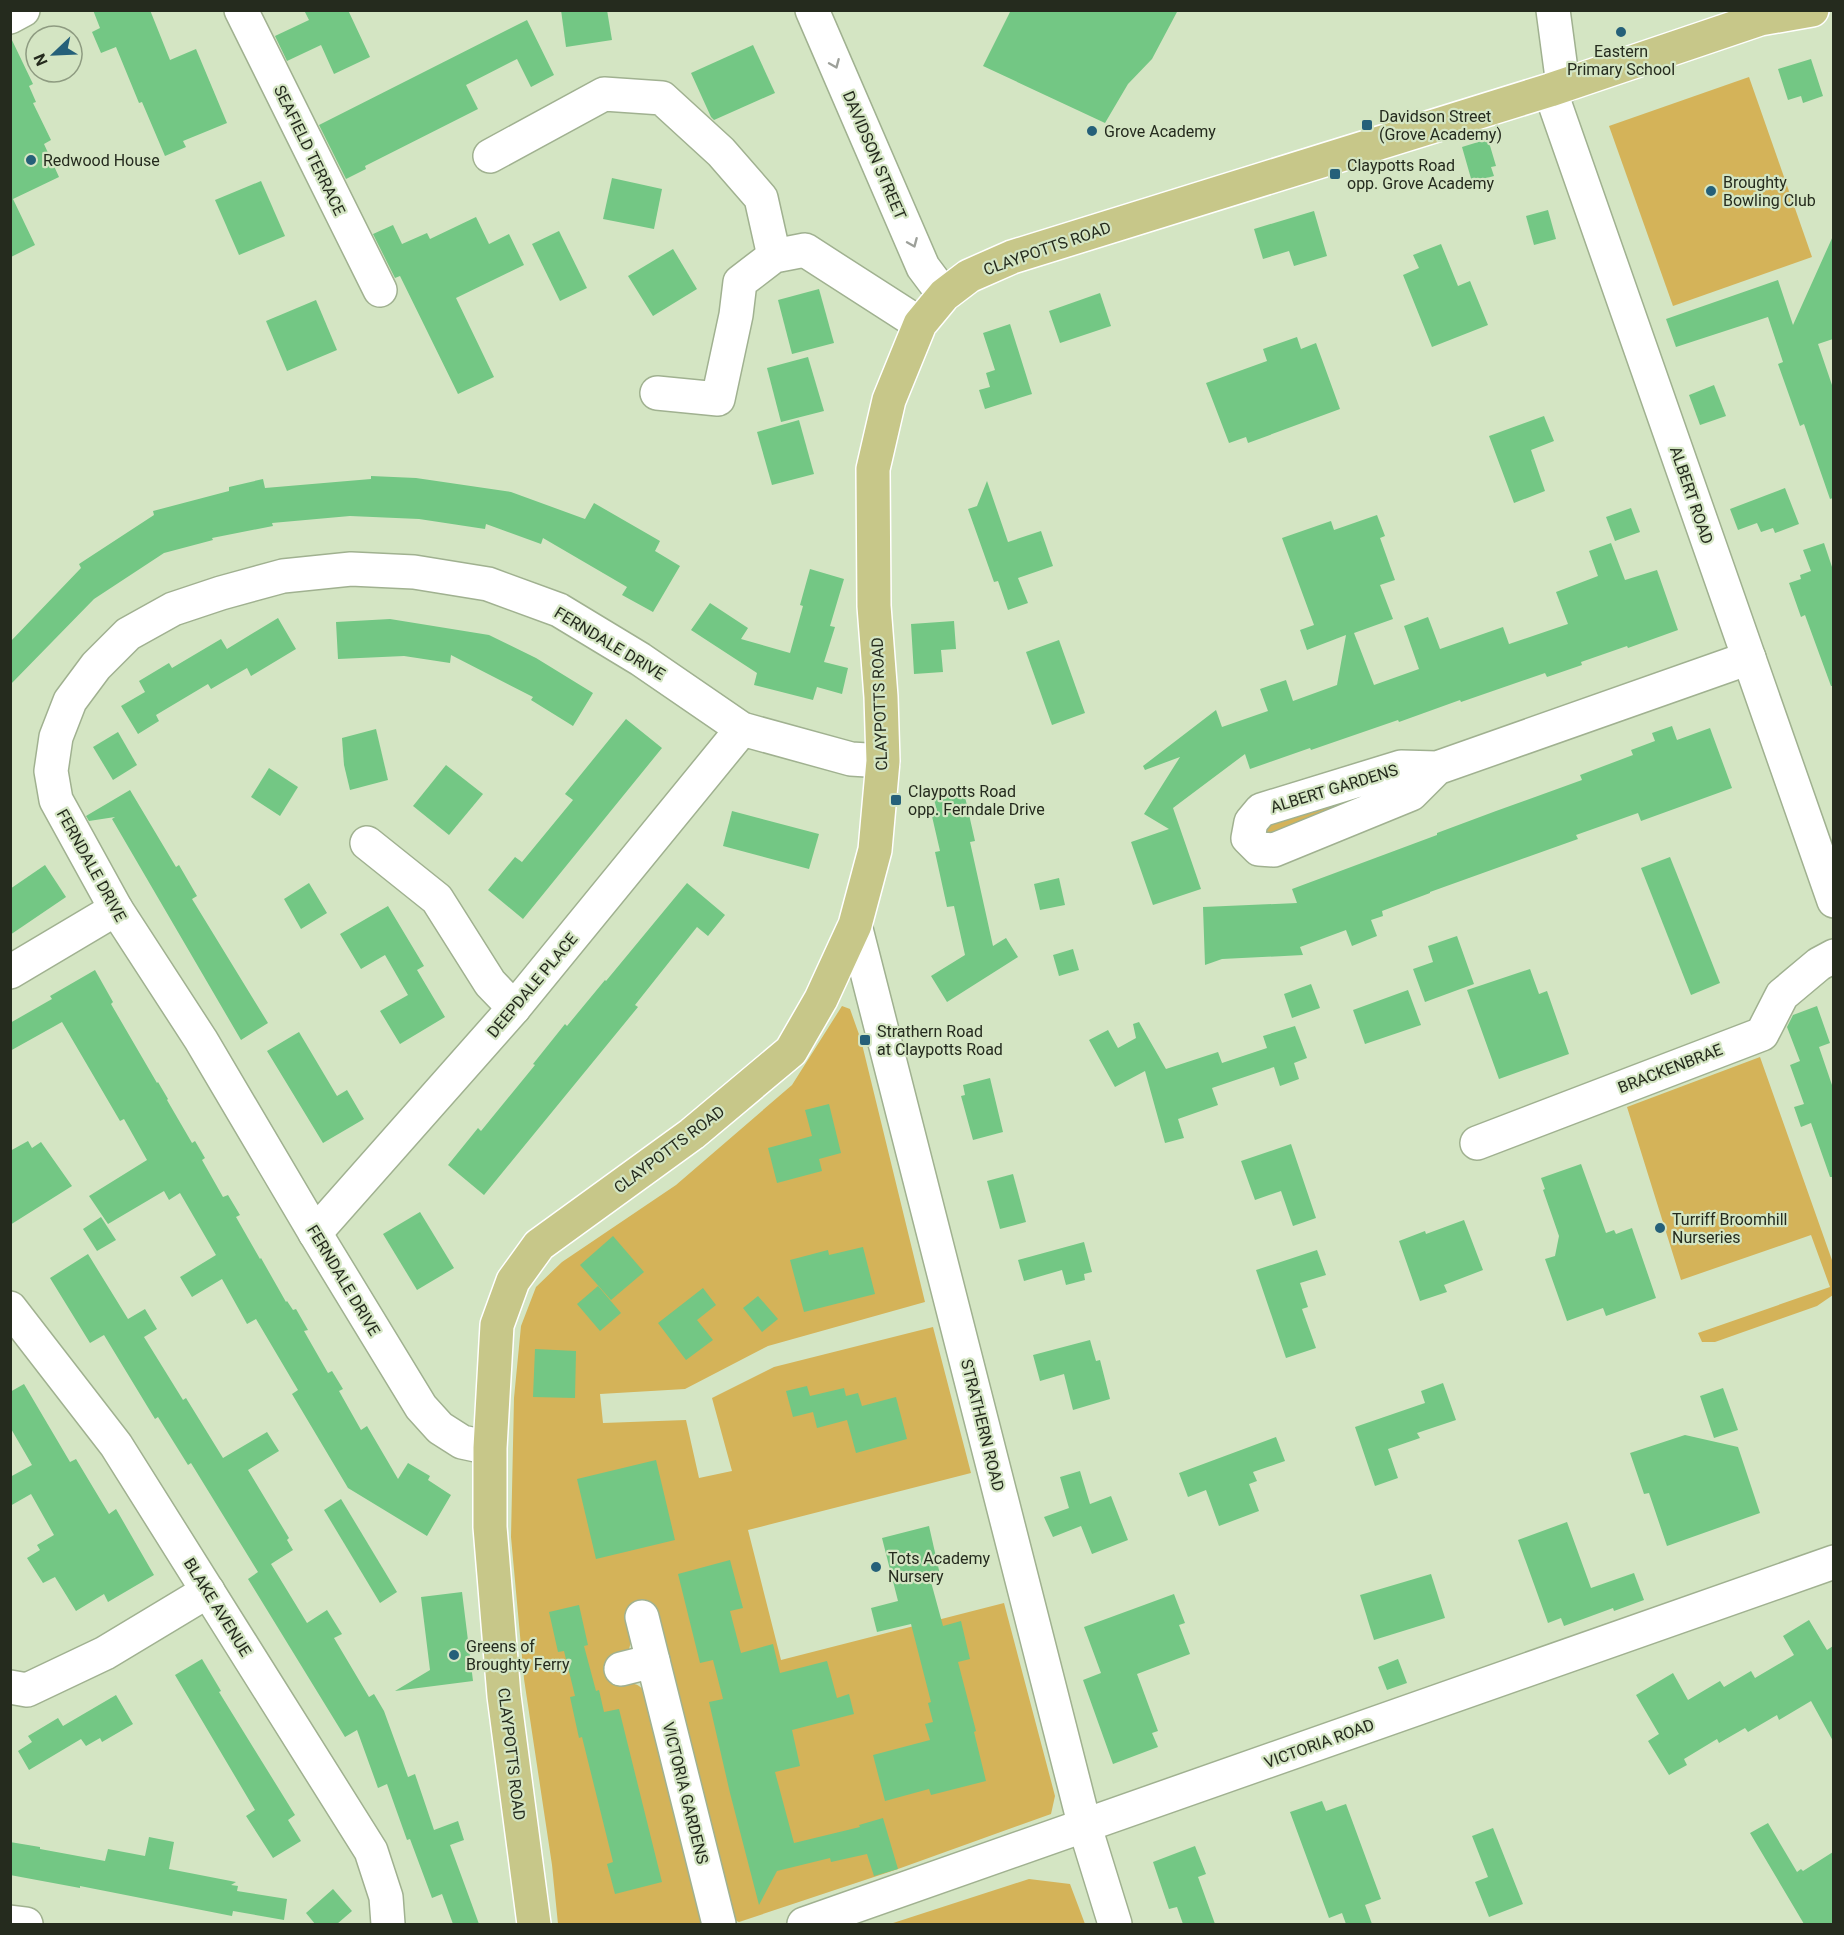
<svg xmlns="http://www.w3.org/2000/svg" width="1844" height="1935" viewBox="0 0 1844 1935" font-family="Roboto,sans-serif">
<rect width="100%" height="100%" fill="#d4e5c3"/>
<g fill="#d4b359">
<path d="M1749,77L1812,257L1673,306L1609,126Z"/>
<path d="M1404,776L1277,839L1265,832L1269,819Z"/>
<path d="M842,1006L850,1009L861,1040L925,1302L768,1346L685,1389L600,1394L603,1423L686,1420L699,1478L732,1471L712,1398L774,1367L933,1327L971,1473L748,1530L781,1660L1004,1603L1055,1796L1051,1814L898,1869L739,1922L730,1918L654,1608L626,1615L632,1638L628,1653L612,1658L619,1686C631,1683 638,1681 645,1693L702,1924H558L552,1865L524,1679L511,1537L514,1398L521,1326L536,1287L562,1262L676,1185L792,1085Z"/>
<path d="M1760,1057L1833,1263V1295L1817,1306L1715,1342H1702L1698,1333L1830,1287L1811,1235L1681,1280L1627,1107Z"/>
<path d="M1029,1879L1070,1884L1085,1924H890Z"/>
</g>
<g fill="#73c784">
<path d="M93,10H150L170,60L196,49L227,123L183,141L186,147L165,156L142,102L139,103L116,47L101,53L92,32L100,28Z"/>
<path d="M304,10H348L370,57L334,74L321,45L287,61L275,36L309,20Z"/>
<path d="M561,10H607L612,40L566,47Z"/>
<path d="M1011,10H1178L1152,59L1128,84L1105,123L983,66Z"/>
<path d="M527,20L554,75L531,87L517,59L466,85L478,109L365,166L366,169L346,179L319,125Z"/>
<path d="M10,36L33,84L29,86L36,102L33,103L51,140L44,144L59,177L13,199L35,245L11,257Z"/>
<path d="M753,45L775,93L714,120L711,117L691,73Z"/>
<path d="M1811,59L1823,96L1803,103L1801,96L1788,100L1778,69Z"/>
<path d="M1488,139L1496,166L1491,167L1494,176L1472,182L1462,147Z"/>
<path d="M612,178L662,189L654,229L603,219Z"/>
<path d="M261,181L285,236L239,255L215,200Z"/>
<path d="M1548,210L1556,239L1534,245L1526,216Z"/>
<path d="M1314,211L1327,256L1294,266L1289,251L1263,259L1254,229Z"/>
<path d="M476,217L489,244L509,234L524,265L456,298L494,377L458,394L400,276L395,278L373,234L393,225L402,244L427,233L430,239Z"/>
<path d="M559,231L587,288L560,301L532,244Z"/>
<path d="M1833,236V339L1818,344L1833,388V498L1830,499L1804,424L1800,426L1778,364L1783,362L1768,317L1676,347L1666,319L1778,280L1793,325Z"/>
<path d="M1441,244L1458,286L1470,281L1488,325L1432,347L1403,275L1419,268L1413,255Z"/>
<path d="M673,249L697,289L653,316L628,276Z"/>
<path d="M819,289L834,343L792,354L778,300Z"/>
<path d="M1100,293L1111,326L1060,343L1049,311Z"/>
<path d="M316,300L337,350L287,371L266,321Z"/>
<path d="M1010,324L1032,394L985,409L979,390L990,387L986,373L995,370L983,333Z"/>
<path d="M1297,337L1301,349L1316,343L1340,409L1248,443L1246,437L1229,443L1206,383L1267,361L1263,349Z"/>
<path d="M808,357L824,411L781,422L767,368Z"/>
<path d="M1714,385L1726,416L1700,425L1689,395Z"/>
<path d="M1544,416L1554,441L1531,450L1545,491L1514,503L1489,436Z"/>
<path d="M799,420L814,474L772,485L757,432Z"/>
<path d="M371,476L416,478L511,492L585,519L594,503L660,541L655,551L680,566L653,612L622,595L627,587L543,538L541,544L486,524L485,529L419,519L350,516L272,523L273,526L212,538L213,540L164,553L94,599L10,685V642L81,568L79,564L154,515L153,511L229,491V487L263,479L265,488L371,479Z"/>
<path d="M987,481L1008,542L1041,531L1053,566L1018,578L1028,603L1008,610L998,581L994,582L968,509L977,506Z"/>
<path d="M1785,488L1799,524L1775,533L1773,528L1761,532L1757,523L1738,530L1730,509Z"/>
<path d="M1631,508L1640,532L1615,541L1606,517Z"/>
<path d="M1377,515L1385,536L1380,538L1395,580L1380,585L1393,619L1354,633L1374,685L1419,669L1404,626L1428,617L1440,649L1503,627L1509,644L1568,624L1556,592L1598,576L1589,551L1611,543L1625,580L1657,570L1678,630L1628,648L1627,646L1581,662L1582,665L1547,677L1545,673L1461,702L1460,700L1399,722L1398,720L1311,750L1310,748L1250,769L1245,754L1173,808L1201,889L1153,905L1131,842L1169,829L1144,814L1180,757L1145,770L1143,766L1216,710L1222,727L1268,711L1260,689L1286,680L1293,701L1337,685L1346,635L1307,650L1300,630L1314,625L1282,538L1331,521L1334,530Z"/>
<path d="M1824,543L1833,570V686H1831L1805,615L1801,617L1789,583L1801,579L1800,575L1811,571L1803,550Z"/>
<path d="M810,569L844,579L830,626L835,627L824,662L848,668L842,694L817,687L813,700L754,685L757,673L691,630L710,603L748,628L741,639L790,653L803,606L800,605Z"/>
<path d="M278,618L296,649L251,676L247,668L211,689L208,684L156,715L159,721L138,734L121,706L145,692L139,681L169,663L172,668L221,639L227,649Z"/>
<path d="M390,619L489,635L536,658L593,693L573,726L531,700L533,697L451,655L450,663L404,656L338,659L336,622Z"/>
<path d="M954,621L956,649L941,650L943,672L914,674L911,624Z"/>
<path d="M1059,640L1085,713L1052,725L1026,652Z"/>
<path d="M626,719L662,748L523,919L488,890L515,857L522,862L573,800L565,794Z"/>
<path d="M1672,726L1677,740L1710,728L1732,788L1641,821L1638,813L1576,835L1578,839L1430,892V893L1382,911L1383,916L1371,920L1377,936L1352,946L1346,930L1300,947L1303,955L1222,959L1205,965L1203,907L1297,903L1292,889L1437,835V833L1496,811L1582,780L1580,775L1633,755L1631,750L1655,741L1652,733Z"/>
<path d="M376,729L388,780L350,790L344,765L342,738Z"/>
<path d="M118,732L137,765L113,780L93,747Z"/>
<path d="M446,765L483,794L449,835L413,806Z"/>
<path d="M269,768L298,787L280,816L251,797Z"/>
<path d="M963,788L975,841L970,842L993,946L1006,938L1018,957L947,1002L931,976L965,955L954,906L947,907L935,852L940,851L931,812L937,811L933,795Z"/>
<path d="M130,790L176,867L179,865L197,896L192,899L268,1023L241,1040L112,819L115,817L89,821L86,816Z"/>
<path d="M732,811L819,834L809,869L723,846Z"/>
<path d="M1670,857L1720,983L1691,995L1641,868Z"/>
<path d="M45,865L66,897L10,935V889Z"/>
<path d="M1059,878L1065,905L1040,910L1034,884Z"/>
<path d="M309,883L327,913L301,929L284,899Z"/>
<path d="M687,883L725,915L708,936L697,927L635,1005L638,1007L484,1195L448,1165L478,1128L481,1131L535,1065L533,1064L565,1024L567,1026L605,980L606,981Z"/>
<path d="M388,906L424,966L417,970L445,1017L400,1044L380,1011L408,995L385,955L361,969L340,934Z"/>
<path d="M1457,936L1474,984L1425,1002L1413,969L1433,962L1428,946Z"/>
<path d="M1073,949L1079,970L1059,976L1053,955Z"/>
<path d="M1530,969L1539,994L1547,991L1569,1054L1499,1079L1467,990Z"/>
<path d="M95,970L113,1002L111,1004L157,1083L158,1082L168,1099L167,1100L192,1143L195,1141L205,1158L202,1160L223,1197L228,1195L240,1215L236,1217L260,1259L261,1258L286,1302L287,1301L293,1310L296,1309L308,1330L304,1331L328,1373L332,1371L343,1389L339,1391L361,1430L367,1426L398,1479L408,1463L430,1476L428,1480L451,1495L427,1536L348,1488L292,1394L298,1390L256,1319L247,1324L222,1279L192,1297L180,1277L216,1255L180,1193L169,1200L164,1191L108,1224L89,1196L147,1160L124,1119L120,1121L62,1022L10,1051V1023L52,999L50,996Z"/>
<path d="M1311,984L1320,1008L1292,1018L1284,994Z"/>
<path d="M1408,990L1421,1025L1365,1044L1353,1010Z"/>
<path d="M1817,1006L1830,1043L1819,1047L1833,1088V1177H1830L1811,1123L1801,1127L1794,1107L1804,1104L1790,1065L1800,1061L1787,1027L1793,1015Z"/>
<path d="M1139,1022L1166,1069L1218,1052L1222,1063L1267,1048L1263,1036L1295,1026L1307,1058L1294,1063L1299,1079L1280,1086L1274,1067L1212,1088L1218,1105L1178,1119L1184,1138L1165,1143L1145,1071L1115,1087L1089,1040L1108,1030L1118,1048L1136,1038L1133,1024Z"/>
<path d="M299,1032L337,1096L347,1090L364,1119L323,1143L267,1051Z"/>
<path d="M990,1078L1003,1132L973,1140L961,1096L965,1095L963,1085Z"/>
<path d="M829,1104L841,1153L819,1159L822,1171L777,1183L768,1148L812,1136L805,1110Z"/>
<path d="M28,1141L32,1148L41,1142L72,1186L10,1225V1151Z"/>
<path d="M1291,1144L1316,1218L1293,1226L1281,1191L1255,1200L1241,1161Z"/>
<path d="M1581,1164L1606,1233L1614,1230L1616,1234L1632,1228L1656,1298L1606,1316L1603,1308L1567,1321L1545,1259L1555,1256L1559,1236L1543,1190L1545,1189L1541,1178Z"/>
<path d="M1013,1174L1026,1222L1000,1229L987,1181Z"/>
<path d="M420,1212L454,1268L417,1290L383,1234Z"/>
<path d="M101,1217L116,1240L97,1251L83,1229Z"/>
<path d="M1464,1220L1483,1270L1444,1285L1447,1292L1420,1301L1399,1241L1425,1231L1426,1234Z"/>
<path d="M613,1236L644,1272L611,1300L580,1265Z"/>
<path d="M1084,1242L1092,1272L1084,1274L1085,1280L1066,1285L1062,1270L1024,1281L1018,1260Z"/>
<path d="M863,1247L875,1294L804,1312L790,1260L828,1250L829,1255Z"/>
<path d="M1317,1250L1326,1275L1300,1283L1308,1307L1302,1309L1316,1348L1286,1358L1256,1270Z"/>
<path d="M88,1254L128,1319L145,1309L157,1329L144,1337L183,1400L186,1398L223,1458L267,1432L279,1451L248,1470L289,1538L287,1540L293,1550L271,1564L307,1623L327,1610L342,1634L334,1638L369,1697L374,1694L384,1711L408,1777L415,1774L434,1830L458,1821L464,1840L450,1845L479,1924H453L442,1894L432,1898L410,1839L407,1840L387,1784L378,1788L357,1730L345,1737L248,1579L258,1572L191,1463L188,1465L158,1417L155,1419L104,1335L90,1343L50,1278Z"/>
<path d="M598,1286L621,1313L600,1331L577,1304Z"/>
<path d="M703,1288L716,1305L697,1320L713,1340L686,1360L658,1323Z"/>
<path d="M758,1296L778,1319L762,1332L743,1308Z"/>
<path d="M1090,1340L1096,1361L1100,1360L1110,1399L1073,1410L1064,1374L1040,1381L1033,1355Z"/>
<path d="M535,1349L576,1351L575,1398L533,1397Z"/>
<path d="M1443,1383L1456,1420L1417,1433L1420,1438L1388,1449L1398,1478L1375,1486L1355,1427L1425,1403L1421,1391Z"/>
<path d="M24,1384L70,1462L76,1459L109,1514L116,1509L154,1575L108,1602L104,1594L76,1611L55,1577L43,1583L27,1558L40,1550L37,1545L54,1535L31,1494L10,1506V1477L32,1465L10,1427V1392Z"/>
<path d="M807,1386L810,1396L844,1388L846,1396L858,1393L862,1406L896,1397L907,1439L856,1453L847,1420L817,1428L813,1412L793,1417L786,1391Z"/>
<path d="M1723,1388L1738,1430L1714,1438L1700,1396Z"/>
<path d="M1685,1435L1738,1447L1760,1513L1667,1546L1649,1493L1644,1494L1630,1453Z"/>
<path d="M1276,1437L1285,1461L1253,1472L1257,1481L1249,1484L1259,1511L1219,1526L1206,1490L1188,1497L1179,1473Z"/>
<path d="M656,1460L675,1540L596,1559L577,1479Z"/>
<path d="M1080,1471L1090,1504L1111,1496L1128,1540L1092,1554L1081,1526L1053,1537L1044,1517L1069,1508L1060,1477Z"/>
<path d="M341,1499L397,1592L380,1603L324,1510Z"/>
<path d="M1567,1522L1591,1588L1634,1573L1644,1600L1614,1611L1613,1608L1564,1626L1561,1618L1548,1623L1518,1540Z"/>
<path d="M929,1526L941,1579L931,1582L943,1626L961,1621L970,1659L958,1662L976,1731L974,1732L986,1781L931,1795L929,1789L885,1801L873,1755L930,1740L925,1724L933,1722L928,1703L931,1702L911,1624L877,1632L871,1608L898,1601L882,1538Z"/>
<path d="M730,1560L743,1608L730,1611L741,1653L773,1644L780,1673L827,1661L837,1698L849,1694L854,1714L792,1730L800,1766L775,1772L794,1843L860,1827L859,1825L883,1818L898,1869L874,1876L867,1854L831,1862L830,1858L777,1871L759,1905L730,1793L709,1702L723,1699L713,1660L700,1663L678,1574Z"/>
<path d="M1431,1574L1445,1618L1374,1640L1360,1595Z"/>
<path d="M462,1592L473,1681L395,1691L430,1670L421,1597Z"/>
<path d="M1174,1594L1185,1623L1179,1625L1190,1654L1137,1674L1158,1731L1152,1733L1158,1747L1113,1764L1083,1680L1101,1673L1084,1627Z"/>
<path d="M579,1605L588,1645L584,1646L596,1691L599,1690L604,1712L619,1709L662,1882L615,1894L607,1864L613,1862L582,1737L579,1738L570,1697L575,1696L564,1651L558,1652L549,1612Z"/>
<path d="M1809,1620L1827,1650L1833,1646V1741L1811,1701L1779,1720L1777,1715L1748,1732L1745,1728L1719,1743L1717,1739L1684,1759L1687,1765L1669,1775L1648,1741L1659,1734L1636,1695L1673,1673L1688,1700L1720,1681L1724,1687L1751,1671L1755,1678L1794,1655L1783,1636Z"/>
<path d="M202,1659L221,1691L219,1692L295,1815L288,1820L301,1841L273,1858L246,1816L255,1810L175,1675Z"/>
<path d="M1398,1659L1407,1683L1387,1690L1378,1667Z"/>
<path d="M116,1695L133,1724L102,1742L100,1738L86,1746L81,1739L29,1770L18,1751L32,1742L28,1736L58,1718L63,1726Z"/>
<path d="M1322,1801L1326,1811L1346,1804L1381,1899L1365,1905L1372,1924H1346L1342,1913L1329,1918L1290,1812Z"/>
<path d="M1768,1823L1797,1872L1801,1869L1803,1871L1833,1852V1924H1804L1750,1833Z"/>
<path d="M1493,1828L1523,1904L1489,1917L1475,1882L1488,1877L1472,1836Z"/>
<path d="M149,1837L174,1842L169,1869L236,1882L231,1885L238,1886L237,1891L287,1899L284,1920L233,1911L232,1916L80,1886V1888L10,1875V1842L40,1847V1849L105,1861L108,1849L145,1856Z"/>
<path d="M1195,1846L1206,1874L1198,1877L1215,1924H1183L1177,1907L1169,1909L1153,1862Z"/>
<path d="M333,1889L352,1911L337,1924H315L306,1913Z"/>
</g>
<g fill="none" stroke-linecap="round" stroke-linejoin="round">
<defs>
<g id="minor">
<path d="M241,10L380,290"/>
<path d="M812,10L923,267L944,295"/>
<path d="M1553,10L1561,70L1566,85"/>
<path d="M10,17L23,10"/>
<path d="M1550,90L1834,901"/>
<path d="M490,156L604,94L662,98L721,152L761,198L774,256"/>
<path d="M657,393L718,399L736,315L740,282L774,256L805,250L920,324"/>
<path d="M1437,768L1401,767L1261,810L1251,822L1248,838L1259,849L1274,850L1411,794L1437,768L1749,658"/>
<path d="M367,843L437,899L490,983L514,1008"/>
<path d="M855,925L1085,1827L1115,1924"/>
<path d="M10,972L116,909"/>
<path d="M1477,1143L1762,1034L1782,995L1819,964L1834,956"/>
<path d="M315,1233L514,1008L742,729"/>
<path d="M10,1308L116,1445L371,1851L386,1897L388,1924"/>
<path d="M490,1448L462,1442L440,1428L421,1407L315,1233L201,1040L116,909L56,800L51,771L56,737L70,701L96,666L128,634L173,609L221,593L283,576L351,569L414,572L488,584L559,610L640,659L742,729L851,759L883,761"/>
<path d="M642,1617L719,1924"/>
<path d="M621,1669L653,1661"/>
<path d="M10,1687L27,1690L105,1653L208,1591"/>
<path d="M10,1922L26,1924"/>
<path d="M804,1924L1834,1562"/>
</g>
<path id="major" d="M534,1924L504,1696L490,1527V1448L497,1325L513,1281L539,1245L692,1134L791,1051L821,999L855,925L875,850L883,761L881,697L874,606L873,469L889,400L920,324L944,295L969,276L1012,257L1550,90L1760,19L1812,10"/>
</defs>
<use href="#minor" stroke="#a0b190" stroke-width="36"/>
<use href="#major" stroke="#fff" stroke-width="36"/>
<use href="#minor" stroke="#fff" stroke-width="33"/>
<use href="#major" stroke="#c7c789" stroke-width="33"/>
</g>
<defs><path id="oneway-chevron" d="M-2-3.5L2.5 0L-2 3.5" fill="none" stroke-width="1.6" stroke-linecap="round" stroke-linejoin="round" transform="scale(1.5)"/></defs>
<g stroke="#9da09a">
<use href="#oneway-chevron" transform="translate(835 64) rotate(67)"/>
<use href="#oneway-chevron" transform="translate(913 243) rotate(67)"/>
</g>
<g fill="#256079" stroke="#d4e5c3" stroke-width="2">
<circle cx="1621" cy="32" r="6"/>
<rect x="1361" y="119" width="12" height="12" rx="3"/>
<circle cx="1092" cy="131" r="6"/>
<circle cx="31" cy="160" r="6"/>
<rect x="1329" y="168" width="12" height="12" rx="3"/>
<circle cx="1711" cy="191" r="6"/>
<rect x="890" y="794" width="12" height="12" rx="3"/>
<rect x="859" y="1034" width="12" height="12" rx="3"/>
<circle cx="1660" cy="1228" r="6"/>
<circle cx="876" cy="1567" r="6"/>
<circle cx="454" cy="1655" r="6"/>
</g>
<g text-anchor="middle" stroke-width="4.5" stroke-linejoin="round" paint-order="stroke">
<g font-size="16" fill="#252b1e" stroke="#d4e5c3" text-anchor="start">
<text x="1621" y="57" text-anchor="middle">Eastern<tspan x="1621" dy="18">Primary School</tspan></text>
<text x="1379" y="122">Davidson Street<tspan x="1379" dy="18">(Grove Academy)</tspan></text>
<text x="1104" y="137">Grove Academy</text>
<text x="43" y="166">Redwood House</text>
<text x="1347" y="171">Claypotts Road<tspan x="1347" dy="18">opp. Grove Academy</tspan></text>
<text x="1723" y="188">Broughty<tspan x="1723" dy="18">Bowling Club</tspan></text>
<text x="908" y="797">Claypotts Road<tspan x="908" dy="18">opp. Ferndale Drive</tspan></text>
<text x="877" y="1037">Strathern Road<tspan x="877" dy="18">at Claypotts Road</tspan></text>
<text x="1672" y="1225">Turriff Broomhill<tspan x="1672" dy="18">Nurseries</tspan></text>
<text x="888" y="1564">Tots Academy<tspan x="888" dy="18">Nursery</tspan></text>
<text x="466" y="1652">Greens of<tspan x="466" dy="18">Broughty Ferry</tspan></text>
</g>
<g font-size="16" fill="#252b1e" stroke="#d4e5c3">
<text transform="translate(310 150) rotate(64)" y="6">SEAFIELD TERRACE</text>
<text transform="translate(875 155) rotate(67)" y="6">DAVIDSON STREET</text>
<text transform="translate(1047 248) rotate(-19)" y="6">CLAYPOTTS ROAD</text>
<text transform="translate(1692 495) rotate(71)" y="6">ALBERT ROAD</text>
<text transform="translate(610 643) rotate(31)" y="6">FERNDALE DRIVE</text>
<text transform="translate(879 704) rotate(-92)" y="6">CLAYPOTTS ROAD</text>
<text transform="translate(1334 788) rotate(-17)" y="6">ALBERT GARDENS</text>
<text transform="translate(92 865) rotate(61)" y="6">FERNDALE DRIVE</text>
<text transform="translate(532 985) rotate(-50)" y="6">DEEPDALE PLACE</text>
<text transform="translate(1670 1068) rotate(-21)" y="6">BRACKENBRAE</text>
<text transform="translate(669 1149) rotate(-37)" y="6">CLAYPOTTS ROAD</text>
<text transform="translate(344 1280) rotate(59)" y="6">FERNDALE DRIVE</text>
<text transform="translate(983 1425) rotate(76)" y="6">STRATHERN ROAD</text>
<text transform="translate(218 1607) rotate(58)" y="6">BLAKE AVENUE</text>
<text transform="translate(1319 1743) rotate(-20)" y="6">VICTORIA ROAD</text>
<text transform="translate(512 1754) rotate(83)" y="6">CLAYPOTTS ROAD</text>
<text transform="translate(686 1793) rotate(76)" y="6">VICTORIA GARDENS</text>
</g>
</g>
<rect width="1844" height="1935" fill="none" stroke="#252b1e" stroke-width="24"/>
<g transform="translate(54 54) rotate(247)"><circle r="28" fill="#d4e5c3" stroke="#8e9b81" stroke-width="1.5"/>
<path d="M0-4.5L10 22L0 15L-10 22Z" fill="#256079"/>
<text y="-9" font-size="16" font-weight="bold" text-anchor="middle" fill="#252b1e">N</text>
</g>
</svg>
